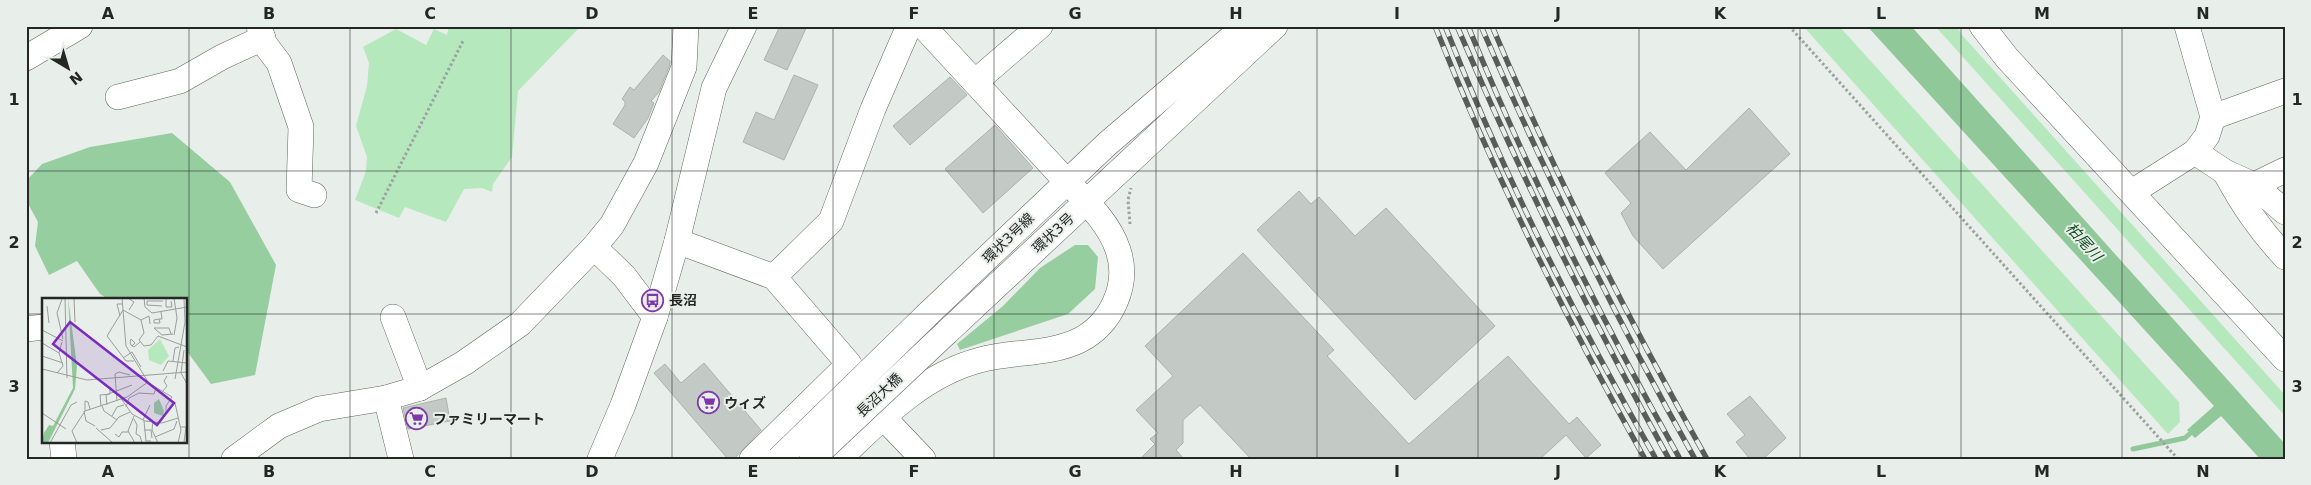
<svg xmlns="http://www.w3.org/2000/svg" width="2311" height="485" viewBox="0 0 2311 485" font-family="'DejaVu Sans','Noto Sans JP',sans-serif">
<rect width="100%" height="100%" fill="#e8eee9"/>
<g fill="#b6e8bd">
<path d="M449,26L579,28L518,91L512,157L493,184L492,192L482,188L464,189L446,222L405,207L399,218L355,200L366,171L367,157L356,126L367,86L369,63L363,47L396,29L426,45L434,29L447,35Z"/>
<path d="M1803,26H1839L2179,402L2180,422L2168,434Z"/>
<path d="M1935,26H1957L1962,35L2285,395V416Z"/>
</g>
<g fill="#97ce9f">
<path d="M172,133L230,182L276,265L255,375L211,384L186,350V299H108L100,294L77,261L49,275L35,246L38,222L26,200V181L42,164L90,147Z"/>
<path d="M1075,245H1088L1098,257L1095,289L1068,314L960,350L957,344L1003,306L1040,268Z"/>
</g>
<path fill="#91c899" d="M1867,26H1911L2285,444V459H2260L2221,416L2195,438L2187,430L2214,406Z"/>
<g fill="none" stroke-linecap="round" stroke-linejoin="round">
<path stroke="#91c899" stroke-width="5" d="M2133,449L2185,438L2195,429"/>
</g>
<g fill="#c3c9c4" stroke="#acb2ad">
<path d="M780,26H807L787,70L764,60Z"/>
<path d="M663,55L670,61V64L659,92L651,101L654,103L648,118L634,138L613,124L625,105V102L622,99L630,87L634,90Z"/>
<path d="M794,75L818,85L784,160L743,142L756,112L774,120Z"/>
<path d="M950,77L967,95L910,145L893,126Z"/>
<path d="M1749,108L1790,154L1663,269L1633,236L1621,213L1631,203L1605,173L1650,132L1686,170Z"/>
<path d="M995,125L1033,168L983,213L945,169Z"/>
<path d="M1299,191L1311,204L1319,197L1355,236L1386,208L1495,326L1415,400L1257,230Z"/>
<path d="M1243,253L1334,350L1327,356L1409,444L1508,356L1569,424L1577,417L1601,445L1586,458L1566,435L1540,459H1251L1200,405L1183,420V443L1176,450L1184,459H1140L1155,444L1150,439L1158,433L1136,410L1173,376L1145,346Z"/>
<path d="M704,363L761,430L734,459H728L654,373L665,364L681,383Z"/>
<path d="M1750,396L1786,438L1763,459H1750L1736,442L1745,435L1727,414Z"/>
<path d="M446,398L450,421L408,429L403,408Z"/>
</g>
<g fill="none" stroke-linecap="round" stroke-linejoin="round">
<defs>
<g id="minor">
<path d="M259,26L264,43L279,63L301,127L299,190L314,195"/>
<path d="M1982,26L2007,58L2285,359"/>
<path d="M26,58L80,26"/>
<path d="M975,82L1040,26"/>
<path d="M118,97L180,81L222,57L263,38"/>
<path d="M2213,117L2285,91"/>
<path d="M2195,152L2225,172L2254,185L2285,212"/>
<path d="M2225,172C2243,205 2259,229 2285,257"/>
<path d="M2254,185L2285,170"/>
<path d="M2132,192L2195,152L2207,136L2213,117L2187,26"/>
<path d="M677,241L774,277L849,364L752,459"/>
<path d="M594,247L624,276L655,317"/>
<path d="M774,277L831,221L873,109L909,26"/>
<path d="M928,314L1107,144L1245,26"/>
<path d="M393,317L420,388"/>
<path d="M26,329L44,327"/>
<path d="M947,332L1275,26"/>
<path d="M883,417L923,459"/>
<path d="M62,441L64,459"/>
<path d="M234,459L279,426L319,409L386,398"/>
<path d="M401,459L386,398L420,388L464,363L520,324L594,247L612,225L646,163L684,67L686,26"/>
<path d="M600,459L623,405L655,317L677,241L714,88L744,26"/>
<path d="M839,459C881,419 922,375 980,360C1012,351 1050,355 1080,340C1111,324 1130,285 1118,250C1108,219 1078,194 1056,170C1012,122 967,74 923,26"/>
</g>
</defs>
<use href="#minor" stroke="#616661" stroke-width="26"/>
<g stroke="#9da29e" stroke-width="3" stroke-dasharray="2.5 2.5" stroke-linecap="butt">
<path d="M1789,26L2178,459"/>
<path d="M376,213L464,39"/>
<path d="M1130,224L1128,200L1131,188"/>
<path d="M2241,458L2242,459"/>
</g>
<use href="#minor" stroke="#fff" stroke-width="25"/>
<defs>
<g id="rail">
<path d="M1435,26C1494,175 1566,319 1645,459"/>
<path d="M1445,26C1504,175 1576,320 1656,459"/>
<path d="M1457,26C1520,174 1591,318 1669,459"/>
<path d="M1468,26C1529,175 1601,319 1680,459"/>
<path d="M1481,26C1545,174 1616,319 1695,459"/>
<path d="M1492,26C1555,175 1628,319 1707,459"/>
</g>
</defs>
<use href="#rail" stroke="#595d5a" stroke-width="5.5"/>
<use href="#rail" stroke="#e8eee9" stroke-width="4" stroke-dasharray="11" stroke-linecap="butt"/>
<defs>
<g id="minor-bridge">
<path d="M779,459L928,314"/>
<path d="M812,459L947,332"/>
</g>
</defs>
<use href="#minor-bridge" stroke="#616661" stroke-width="26" stroke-linecap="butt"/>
<use href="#minor-bridge" stroke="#fff" stroke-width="25"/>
</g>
<path fill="none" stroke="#242724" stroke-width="1" stroke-opacity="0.55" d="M189,26V459M350,26V459M511,26V459M672,26V459M833,26V459M994,26V459M1156,26V459M1317,26V459M1478,26V459M1639,26V459M1800,26V459M1961,26V459M2122,26V459M26,171H2285M26,314H44M186,314H2285"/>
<defs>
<symbol id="bus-ring" viewBox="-11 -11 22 22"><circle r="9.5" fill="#e8eee9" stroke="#7f38ab" stroke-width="1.5"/><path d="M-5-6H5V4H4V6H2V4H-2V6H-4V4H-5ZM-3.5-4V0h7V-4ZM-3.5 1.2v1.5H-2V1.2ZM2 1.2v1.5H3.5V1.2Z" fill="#7f38ab"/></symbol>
<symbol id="supermarket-ring" viewBox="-11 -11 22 22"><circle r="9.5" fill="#e8eee9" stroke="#7f38ab" stroke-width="1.5"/><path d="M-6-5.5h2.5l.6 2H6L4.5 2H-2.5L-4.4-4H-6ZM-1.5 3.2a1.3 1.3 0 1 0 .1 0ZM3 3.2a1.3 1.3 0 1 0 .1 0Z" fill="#7f38ab"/></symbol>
</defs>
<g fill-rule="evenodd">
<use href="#bus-ring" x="640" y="288" width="25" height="25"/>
<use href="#supermarket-ring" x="696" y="390" width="25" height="25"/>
<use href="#supermarket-ring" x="404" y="406" width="25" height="25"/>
</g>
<g text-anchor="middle" stroke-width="4" stroke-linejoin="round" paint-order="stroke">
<g font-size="14" fill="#242724" stroke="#e8eee9">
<text transform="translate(1053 233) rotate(-43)" y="5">環状3号</text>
<text transform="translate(1008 238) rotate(-44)" y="5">環状3号線</text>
<text transform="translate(879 395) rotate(-43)" y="5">長沼大橋</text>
</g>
<g font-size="14" font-weight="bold" fill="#242724" stroke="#e8eee9" text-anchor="start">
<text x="669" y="305">長沼</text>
<text x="724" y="408">ウィズ</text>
<text x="433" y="424">ファミリーマート</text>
</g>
<g font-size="15" font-style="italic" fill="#185327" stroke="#e8eee9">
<text transform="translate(2084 242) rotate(48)" y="5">柏尾川</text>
</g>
</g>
<g transform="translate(42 298)">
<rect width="145" height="145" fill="#e8eee9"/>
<path d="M118,41L127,58L119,67L107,62L106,52Z" fill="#b6e8bd"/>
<path d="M117,101L122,113L121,118L112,115V105Z" fill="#97ce9f"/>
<path d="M26,0L35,68L33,91L6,145H0L2,135L7,127L11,128L31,90Z" fill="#91c899"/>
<path fill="none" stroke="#9a9e9a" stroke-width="1" d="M23,0L25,80M32,0L33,24M80,0L84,48L108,87L133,105L139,132L136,145M86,0L92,4L87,12M102,0L103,9L110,15L145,9M124,0V9H130L129,3M132,0L135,20L132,37M20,1L15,15L21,41M5,8L7,25M120,8L105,7V3H121M78,18L75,6H80M117,21L118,25H112V22L117,21H120L119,14M99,22L107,18L108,26M0,32L21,43M129,36L127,30H112L120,37L131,36M0,45L17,55M90,48L93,45L89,41L88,45L89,47L90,48L92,49L98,44M142,52L139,75L145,86M0,58L21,65M81,60L90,54L99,69M92,63H84L65,38L81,12L99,22L102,35L97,42L102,48L109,47L116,38L145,49M131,63L133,50L137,49M0,71L45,82L145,74M121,73L126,63L145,65M15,75L21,68L17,55L20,44M133,81L143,24L142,0M110,87L130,99L124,108V116M121,93L125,88L122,83L125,78M78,99L90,116L103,123L120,125L136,120M75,103L73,76L77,74L88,77M65,107L64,97L90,87M59,108L58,97L68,96V89M60,108L62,113L75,122M84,109L87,100L97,95L112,96L114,90M42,113L44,123L53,128M43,113V103L46,104L48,111M0,115L24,131M70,118L75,109L82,107M92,118L86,133L93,145M92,121L95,127L94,136L98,138L100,145M101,122L108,107M102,123L104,143H109M111,123L110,132L116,145M138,129H144L142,144M54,130L71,145M59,132L68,130L77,119L88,114M102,132H109L110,140M73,136L77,139L80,134H87M113,139L132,131L135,123M8,145L29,107L35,104M35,145L30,133L43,113L85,99L106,84"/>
<path fill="#7b2cbf" fill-opacity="0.15" stroke="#7b2cbf" stroke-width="2.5" d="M28,24L132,105L115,127L11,46Z"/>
<rect width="145" height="145" fill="none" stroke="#242724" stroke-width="2.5"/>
</g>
<rect width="2311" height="485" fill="none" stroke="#e8eee9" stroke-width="55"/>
<g transform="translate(68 68) rotate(142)" stroke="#e8eee9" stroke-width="4" paint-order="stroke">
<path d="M0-4L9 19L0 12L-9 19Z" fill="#242724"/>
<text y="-8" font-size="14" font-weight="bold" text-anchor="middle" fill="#242724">N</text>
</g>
<rect x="28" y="28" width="2256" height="430" fill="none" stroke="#242724" stroke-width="2"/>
<g font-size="16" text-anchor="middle" font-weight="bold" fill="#242724">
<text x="108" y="19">A</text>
<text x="269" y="19">B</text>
<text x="430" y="19">C</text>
<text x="592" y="19">D</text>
<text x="753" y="19">E</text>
<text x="914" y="19">F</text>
<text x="1075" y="19">G</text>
<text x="1236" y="19">H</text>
<text x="1397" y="19">I</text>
<text x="1558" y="19">J</text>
<text x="1720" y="19">K</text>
<text x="1881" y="19">L</text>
<text x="2042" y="19">M</text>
<text x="2203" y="19">N</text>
<text x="14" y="105">1</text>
<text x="2297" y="105">1</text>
<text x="14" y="248">2</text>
<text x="2297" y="248">2</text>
<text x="14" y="392">3</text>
<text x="2297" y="392">3</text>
<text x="108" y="477">A</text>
<text x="269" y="477">B</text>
<text x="430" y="477">C</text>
<text x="592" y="477">D</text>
<text x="753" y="477">E</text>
<text x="914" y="477">F</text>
<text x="1075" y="477">G</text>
<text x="1236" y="477">H</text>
<text x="1397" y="477">I</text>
<text x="1558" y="477">J</text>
<text x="1720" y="477">K</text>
<text x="1881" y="477">L</text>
<text x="2042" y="477">M</text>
<text x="2203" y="477">N</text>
</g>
</svg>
